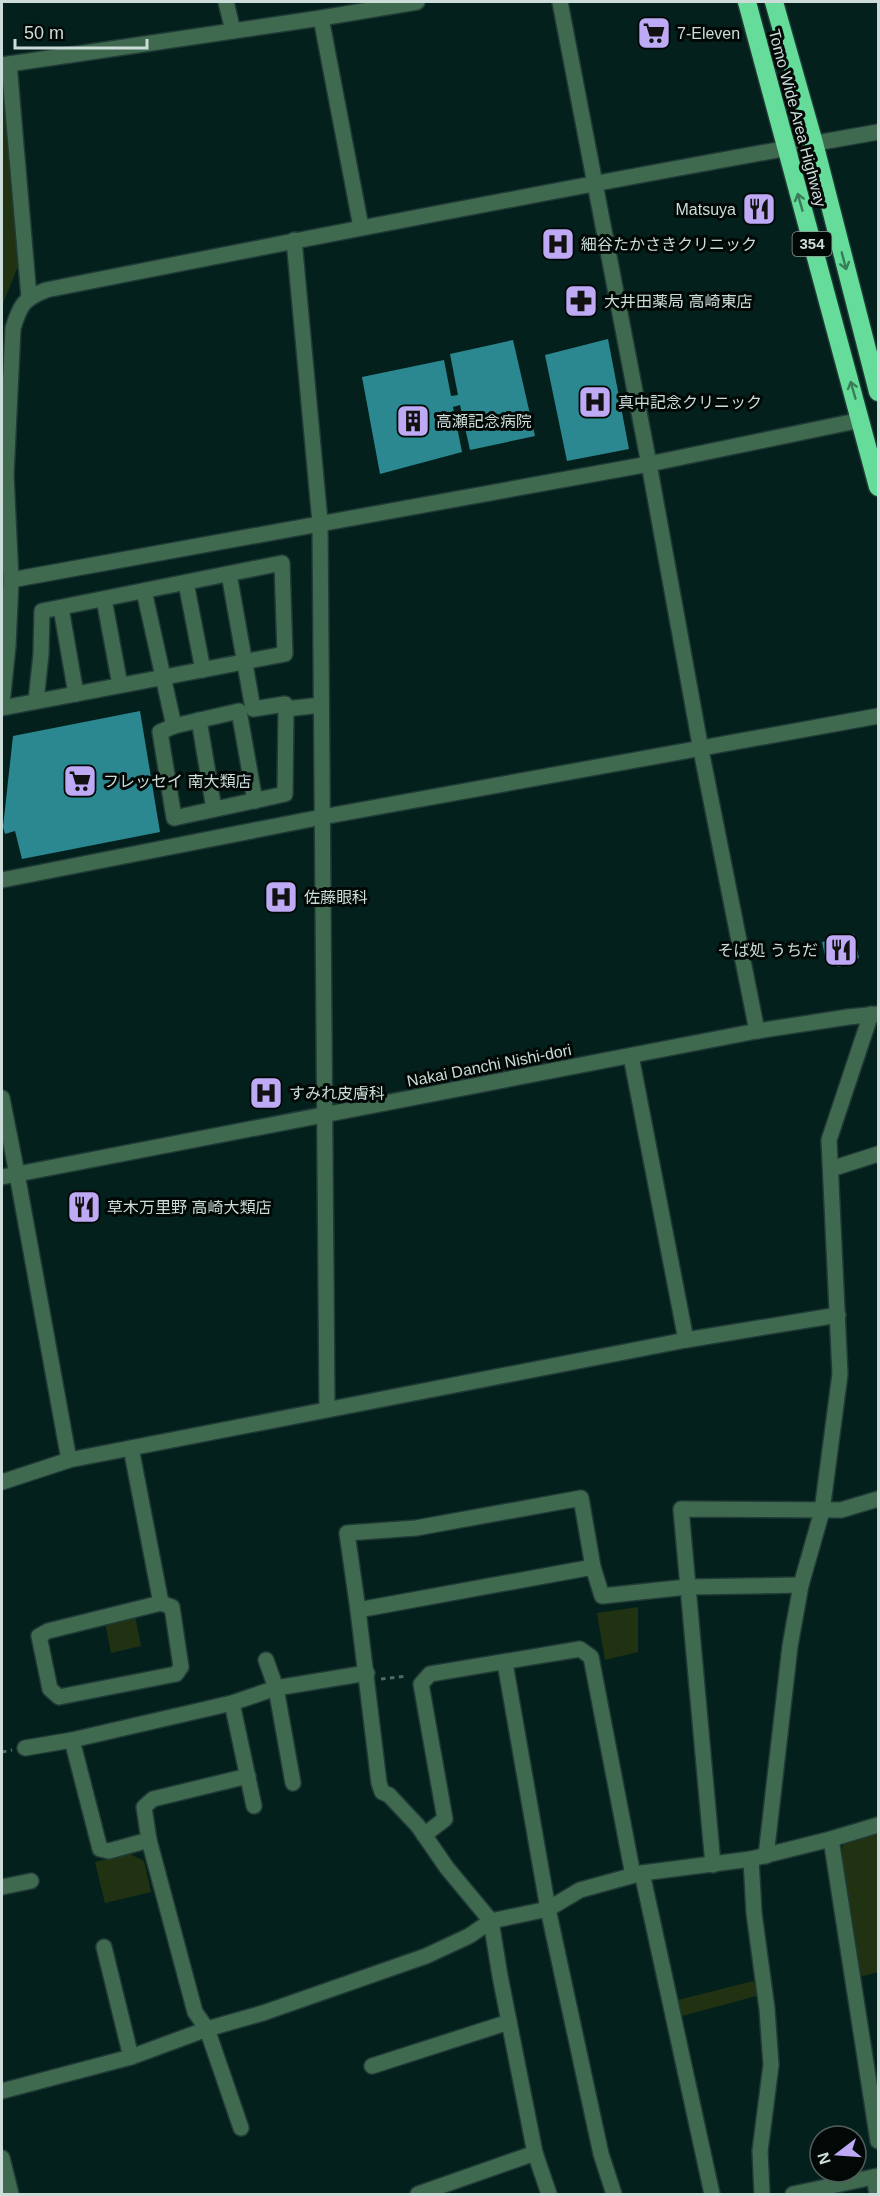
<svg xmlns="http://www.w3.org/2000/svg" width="880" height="2196" viewBox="0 0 880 2196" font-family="Arial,'Noto Sans JP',sans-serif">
<rect width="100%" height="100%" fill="#04201c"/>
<g fill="#203211">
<path d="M2,72L19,264L2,306Z"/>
<path d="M638,1607V1652L605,1660L597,1613Z"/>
<path d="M135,1616L141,1646L111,1653L105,1623Z"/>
<path d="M878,1833V1972L860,1977L841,1849L845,1843Z"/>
<path d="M130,1854L144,1861L151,1892L105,1903L95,1862Z"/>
<path d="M757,1980L760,1995L682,2016L678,2000Z"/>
</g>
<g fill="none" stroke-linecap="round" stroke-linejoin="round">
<path stroke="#000810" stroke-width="5" d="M2,2190L3,2194"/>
</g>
<g fill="#2b8890">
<path d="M608,339L629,449L567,461L545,355Z"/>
<path d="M513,340L535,436L470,450L460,405L453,407L462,452L380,474L362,377L444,360L451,396L458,395L450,354Z"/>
<path d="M140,711L160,832L22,859L15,831L5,834L3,827L13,736Z"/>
<path d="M854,934L859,958L841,962L842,966L837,967L835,959L826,961L822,942Z"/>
</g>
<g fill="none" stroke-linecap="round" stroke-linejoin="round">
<defs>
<g id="minor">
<path d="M226,2L233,31"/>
<path d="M560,2L649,464L701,750L757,1031"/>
<path d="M321,18L361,227"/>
<path d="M9,64L29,297"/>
<path d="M2,65L321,18L417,2"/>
<path d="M294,240L320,522L327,1408"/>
<path d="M229,574L253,709L285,704L286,709L321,705"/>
<path d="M11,580L649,464L861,420"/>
<path d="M186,583L203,670"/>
<path d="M144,591L174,726L160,732L174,818L285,794L286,709"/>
<path d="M104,599L120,685"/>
<path d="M61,608L76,694"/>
<path d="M2,704L8,646L11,580L6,475L13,328C20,306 23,299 46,290C323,235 600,181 878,132"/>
<path d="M2,708L285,654L282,563L42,611L41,654L36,701"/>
<path d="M199,720L214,809"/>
<path d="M174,726L239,711L255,801"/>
<path d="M2,880L322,817L878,716"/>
<path d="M631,1056L686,1340"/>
<path d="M2,1098L17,1174L69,1460"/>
<path d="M831,1169L878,1154"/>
<path d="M2,1177L757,1031L848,1017L878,1014"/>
<path d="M131,1448L161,1603L172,1607L181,1667L176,1674L59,1697L50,1689L39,1636L48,1631L161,1603"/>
<path d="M2,1482L69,1460L686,1340L838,1315"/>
<path d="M358,1610L593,1567"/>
<path d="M266,1660L276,1688L293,1783"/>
<path d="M505,1663L548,1909L601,2154L614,2194"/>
<path d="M232,1703L254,1806"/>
<path d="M72,1740L100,1849L109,1851L149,1840"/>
<path d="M25,1748L72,1740L232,1703L276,1688L367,1673"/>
<path d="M424,1835L445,1819L421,1684L430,1674L580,1649L591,1657L633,1875"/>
<path d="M831,1839L878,2141"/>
<path d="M766,1856L790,1646L801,1585L822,1511L840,1374L829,1140L871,1014"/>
<path d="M751,1859L754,1913L767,2009L771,2065L760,2151L762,2194"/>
<path d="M713,1865L681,1509L841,1510L878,1499"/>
<path d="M642,1873L712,2194"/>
<path d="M2,1887L31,1881"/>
<path d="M104,1947L131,2057"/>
<path d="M372,2066L509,2022"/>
<path d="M2,2091L131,2057L207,2029L263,2013L426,1956L469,1936L491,1921L548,1909L580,1890L642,1873L751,1859L831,1839L878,1825"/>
<path d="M241,2128L207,2029L195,2012L149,1840L144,1807L153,1799L248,1776"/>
<path d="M2,2158L11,2194"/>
<path d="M874,2177L877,2194"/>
<path d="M418,2194L535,2153"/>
<path d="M549,2194L535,2153L500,1976L491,1921L447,1868L418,1826L389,1795L382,1792L379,1783L358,1610L347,1533L416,1528L581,1498L593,1567L602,1596L687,1587L801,1585"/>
<path d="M793,2194L878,2176"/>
</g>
<g id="highway">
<path d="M747,2L878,487"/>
<path d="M774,2L814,143L878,392"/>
</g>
</defs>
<use href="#minor" stroke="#203a36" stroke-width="18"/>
<use href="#highway" stroke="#203a36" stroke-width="21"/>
<g stroke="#526965" stroke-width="3" stroke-dasharray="4.5 4.5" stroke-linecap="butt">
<path d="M381,1679L407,1676"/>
<path d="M2,1752L12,1750"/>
</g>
<use href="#minor" stroke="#3f6a50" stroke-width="15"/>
<use href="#highway" stroke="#65dc99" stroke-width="18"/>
</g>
<defs><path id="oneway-shaft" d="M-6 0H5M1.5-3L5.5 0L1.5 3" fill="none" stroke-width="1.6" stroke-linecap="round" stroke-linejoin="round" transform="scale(1.5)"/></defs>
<g stroke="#387d57">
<use href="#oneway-shaft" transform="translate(800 202) rotate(-106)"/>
<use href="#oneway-shaft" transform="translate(844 261) rotate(75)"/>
<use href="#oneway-shaft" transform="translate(853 390) rotate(-106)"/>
</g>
<defs>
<symbol id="supermarket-square" viewBox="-11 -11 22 22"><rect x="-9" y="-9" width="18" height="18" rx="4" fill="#bea9f5" stroke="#010806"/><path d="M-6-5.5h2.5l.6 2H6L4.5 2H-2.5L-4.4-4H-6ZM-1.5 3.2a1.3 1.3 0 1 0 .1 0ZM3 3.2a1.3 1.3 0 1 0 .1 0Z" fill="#111"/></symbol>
<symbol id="restaurant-square" viewBox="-11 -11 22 22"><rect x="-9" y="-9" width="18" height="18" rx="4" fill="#bea9f5" stroke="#010806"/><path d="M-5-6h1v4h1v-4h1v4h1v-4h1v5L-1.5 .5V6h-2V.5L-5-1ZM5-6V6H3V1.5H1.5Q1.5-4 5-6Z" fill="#111"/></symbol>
<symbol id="hospital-square" viewBox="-11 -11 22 22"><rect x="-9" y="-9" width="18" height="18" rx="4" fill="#bea9f5" stroke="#010806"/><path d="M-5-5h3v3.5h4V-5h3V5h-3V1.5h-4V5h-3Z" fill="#111"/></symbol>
<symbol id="pharmacy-square" viewBox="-11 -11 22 22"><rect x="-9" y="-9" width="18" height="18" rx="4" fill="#bea9f5" stroke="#010806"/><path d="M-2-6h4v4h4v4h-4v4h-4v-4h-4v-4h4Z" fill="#111"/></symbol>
<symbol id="building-square" viewBox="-11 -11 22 22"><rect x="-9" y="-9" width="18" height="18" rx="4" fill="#bea9f5" stroke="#010806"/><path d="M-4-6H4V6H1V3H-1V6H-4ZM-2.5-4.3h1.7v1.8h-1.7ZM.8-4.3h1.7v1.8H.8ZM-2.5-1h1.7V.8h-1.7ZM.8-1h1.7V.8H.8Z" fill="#111"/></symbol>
</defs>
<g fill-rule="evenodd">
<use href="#supermarket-square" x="635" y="14" width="38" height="38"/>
<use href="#restaurant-square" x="740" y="190" width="38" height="38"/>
<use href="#hospital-square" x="539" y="225" width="38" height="38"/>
<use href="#pharmacy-square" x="562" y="282" width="38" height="38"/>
<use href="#hospital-square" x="576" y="383" width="38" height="38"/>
<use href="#building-square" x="394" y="402" width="38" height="38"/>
<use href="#supermarket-square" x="61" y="762" width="38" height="38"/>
<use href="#hospital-square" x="262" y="878" width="38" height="38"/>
<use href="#restaurant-square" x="822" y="931" width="38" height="38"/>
<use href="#hospital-square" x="247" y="1074" width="38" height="38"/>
<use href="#restaurant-square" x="65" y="1188" width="38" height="38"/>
</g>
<g text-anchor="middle" stroke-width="6" stroke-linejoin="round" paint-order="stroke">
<rect fill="#010806" stroke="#8f9c99" stroke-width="1.5" x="792.5" y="232" width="39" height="24" rx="4.5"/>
<g font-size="15" font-weight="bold" fill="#ccdcd8">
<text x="812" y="249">354</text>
</g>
<g font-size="16" fill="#ccdcd8" stroke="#010806" text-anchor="start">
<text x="677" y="39">7-Eleven</text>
<text x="736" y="215" text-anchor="end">Matsuya</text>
<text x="581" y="250">細谷たかさきクリニック</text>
<text x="604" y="307">大井田薬局 高崎東店</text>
<text x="618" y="408">真中記念クリニック</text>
<text x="436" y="427">高瀬記念病院</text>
<text x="103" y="787">フレッセイ 南大類店</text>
<text x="304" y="903">佐藤眼科</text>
<text x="818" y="956" text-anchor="end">そば処 うちだ</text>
<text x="289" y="1099">すみれ皮膚科</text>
<text x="107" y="1213">草木万里野 高崎大類店</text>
</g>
<g font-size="16" fill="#ccdcd8" stroke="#010806">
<text transform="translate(798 118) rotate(75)" y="6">Tomo Wide Area Highway</text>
<text transform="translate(489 1065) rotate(-11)" y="6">Nakai Danchi Nishi-dori</text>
</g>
</g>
<rect width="880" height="2196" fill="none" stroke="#ccdcd8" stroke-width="6"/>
<g transform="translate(838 2154) rotate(253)"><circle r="28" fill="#010806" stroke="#525d5a" stroke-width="1.5"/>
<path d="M0-4.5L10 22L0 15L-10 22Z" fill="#bea9f5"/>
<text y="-9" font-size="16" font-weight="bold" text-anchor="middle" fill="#ccdcd8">N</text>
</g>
<path d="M15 39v9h132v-9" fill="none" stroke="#ccdcd8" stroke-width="3"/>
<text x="24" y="39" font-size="18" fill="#ccdcd8" stroke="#010806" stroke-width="4.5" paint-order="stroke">50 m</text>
</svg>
